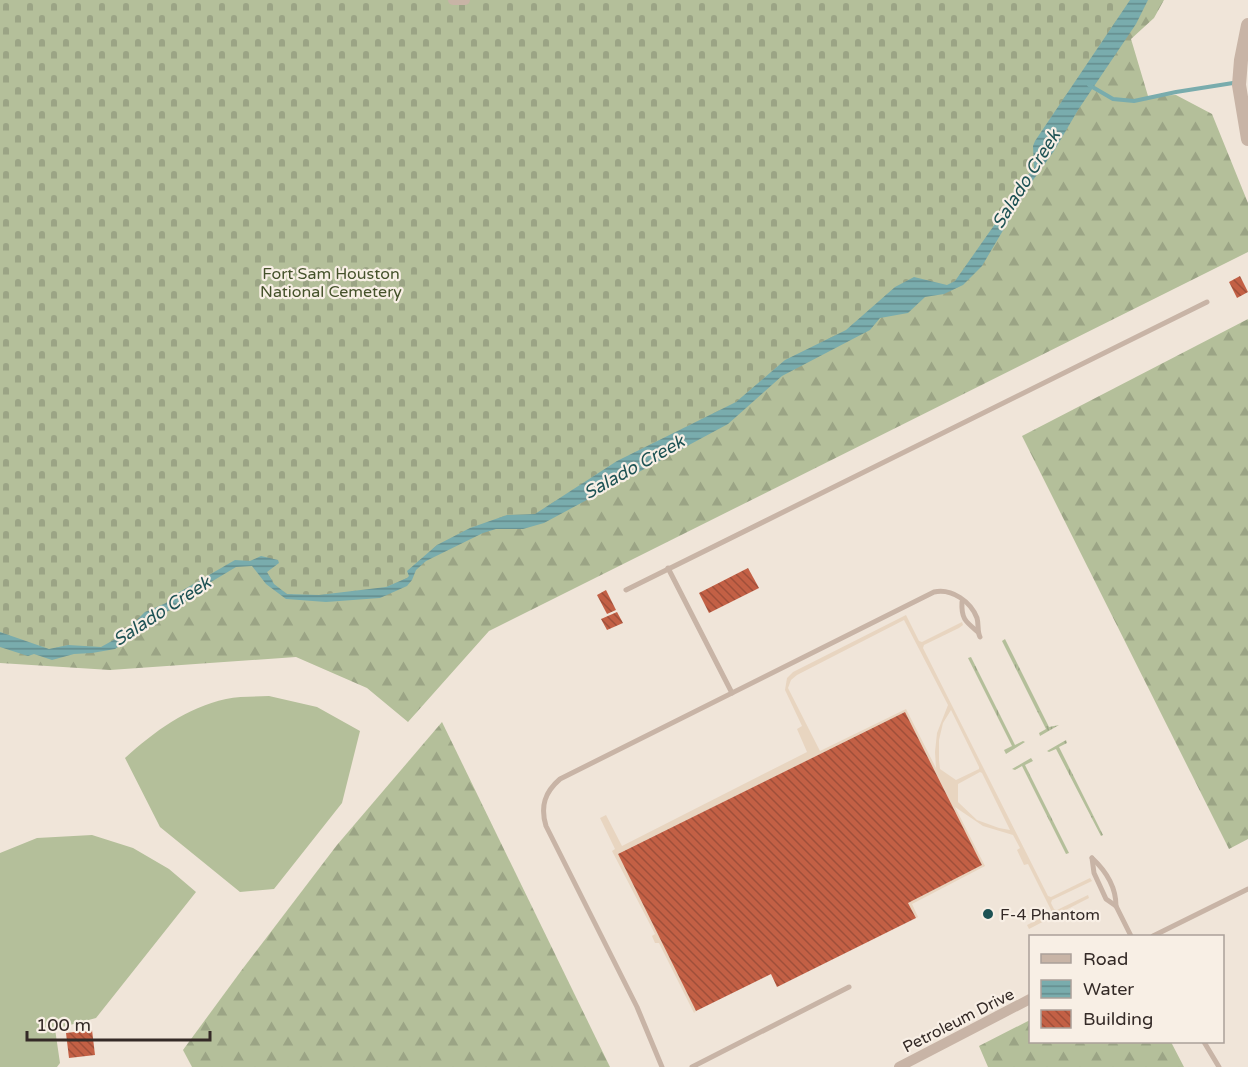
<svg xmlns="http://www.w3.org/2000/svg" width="1248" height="1067" viewBox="0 0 1248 1067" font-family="'Varela Round',sans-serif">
<defs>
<pattern id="grass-tufts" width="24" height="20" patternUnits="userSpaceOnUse" patternTransform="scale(1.5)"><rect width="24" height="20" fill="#b4bf9a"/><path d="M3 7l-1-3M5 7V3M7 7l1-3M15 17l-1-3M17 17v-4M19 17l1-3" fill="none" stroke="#9ba485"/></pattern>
<pattern id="forest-firs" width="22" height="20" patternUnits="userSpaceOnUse" patternTransform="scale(1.5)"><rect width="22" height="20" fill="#b4bf9a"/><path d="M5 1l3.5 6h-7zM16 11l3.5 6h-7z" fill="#9ba485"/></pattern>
<pattern id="cemetery-stones" width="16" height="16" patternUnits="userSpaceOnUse" patternTransform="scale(1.5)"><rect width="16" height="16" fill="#b4bf9a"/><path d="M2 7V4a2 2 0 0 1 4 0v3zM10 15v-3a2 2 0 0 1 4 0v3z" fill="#9ba485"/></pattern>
<pattern id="water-rules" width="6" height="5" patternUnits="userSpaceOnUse" patternTransform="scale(1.5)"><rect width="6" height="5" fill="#79acad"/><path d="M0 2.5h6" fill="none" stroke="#648c8d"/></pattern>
<pattern id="building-back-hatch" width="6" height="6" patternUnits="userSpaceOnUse" patternTransform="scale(1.5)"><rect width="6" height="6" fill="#c36045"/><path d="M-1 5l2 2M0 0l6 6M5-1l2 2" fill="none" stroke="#9f4f3a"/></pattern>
</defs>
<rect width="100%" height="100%" fill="#f0e5d9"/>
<g fill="url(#grass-tufts)">
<path d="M1005,639L1049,727L1059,725L1040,736L1039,733L1046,729L1002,641Z"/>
<path d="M971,657L1015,745L1023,741L1025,742L1006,754L1004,750L1012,746L968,658Z"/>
<path d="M1066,740L1067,743L1059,747L1103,835L1101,836L1056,749L1049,752L1047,751Z"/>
<path d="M1031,758L1033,761L1025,765L1069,853L1066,854L1022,766L1015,770L1012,769Z"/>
</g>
<g fill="url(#forest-firs)">
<path d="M0,0H1164L1154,18L1131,39L1148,96L1176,95L1212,114L1248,203V252L489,631L408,722L367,688L296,657L110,670L0,663Z"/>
<path d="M1248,319V839L1229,849L1022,436Z"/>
<path d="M442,722L610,1067H192L183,1050L241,971L337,845Z"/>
<path d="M1030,1020V1042H1171L1184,1067H988L979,1046Z"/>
</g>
<path fill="url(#cemetery-stones)" d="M0,0H1130L1035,141L1033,146L1034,169L1017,186L1002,214L955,281L947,285L915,277L895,287L846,330L785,360L736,402L617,461L535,514L507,515L470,528L437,545L407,571L409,577L407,578L386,587L319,595L287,594L274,584L267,572L279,564L235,560L171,596L166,603L145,612L119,637L101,647L68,645L49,649L0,632Z"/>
<g fill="#b4bf9a">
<path d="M269,696L317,707L360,731L342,803L274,889L240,892L160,827L125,758C155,731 186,708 226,699C239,696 255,697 269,696Z"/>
<path d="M92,835L133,848L169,869L196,892L96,1018L55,1029L60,1063L57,1067H0V853L37,838Z"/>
</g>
<path fill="#e8d5c0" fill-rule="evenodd" d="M906,615L919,641L922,642L962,622L963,625L959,628L924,645L923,648L1048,896L1051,897L1090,878L1092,881L1052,900L1051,903L1054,909L1057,910L1088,895L1089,898L1029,929L1027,925L1051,913V910L1028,864L1024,865L1017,850L1020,848L1013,835L983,826L955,807L985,866L912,904L918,917L916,918L908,903L982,865L905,712L618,854L696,1011L694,1013L659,943H655L652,936L655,934L612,851L615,849L600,818L606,815L622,846L807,752L797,729L802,726L785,690L787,678L793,672ZM904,620L948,705L937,733L935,752L936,768L906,709L820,751L788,688L791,680L797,675ZM951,710L979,767V769L956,780L940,769L939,760V740L943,723ZM980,772L982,773L1010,830L999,828L977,820L958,802V784Z"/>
<path fill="url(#water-rules)" d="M1130,0H1148L1136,24L1078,110L1054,151L1031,183L982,266L963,285L944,294L925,297L908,313L880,318L870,330L782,376L728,424L544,523L523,529H496L483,533L426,561L416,570L412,580L407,586L380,598L326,602L286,599L266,584L252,566L236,567L211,582L208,587L190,599L130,632L125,642L115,649L92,653L74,654L52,660L34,654L28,656L0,647V632L49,649L68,645L101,647L119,637L145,612L166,603L171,597L235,560L250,561L261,556L278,560L279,563L267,572L274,584L287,594L319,595L386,587L407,578L409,576L407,571L437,545L470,528L507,515L535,514L617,461L736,402L785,360L846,330L895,287L914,277L947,285L955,281L1002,214L1017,186L1034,169L1033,146L1035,141Z"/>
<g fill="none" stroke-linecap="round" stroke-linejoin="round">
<path stroke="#79acad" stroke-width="4" d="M1089,85L1113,99L1134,101L1176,92L1233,83"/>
</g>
<g fill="url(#building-back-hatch)">
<path d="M1240,276L1248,292L1237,298L1229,282Z"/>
<path d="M748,568L759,588L709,613L699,593Z"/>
<path d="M606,590L616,610L607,614L597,595Z"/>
<path d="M617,612L623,623L607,630L601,619Z"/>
<path d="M905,712L982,865L908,903L916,918L777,987L771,974L696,1011L618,854Z"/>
<path d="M92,1030L95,1055L69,1058L66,1033Z"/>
</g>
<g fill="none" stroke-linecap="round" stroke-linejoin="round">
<g stroke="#c8b4a6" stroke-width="5">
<path d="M668,568L732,693"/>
<path d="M626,590L1207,302"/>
<path d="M962,602C961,619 966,622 978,632"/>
<path d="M1092,858L1094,873L1106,899L1116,906L1131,936"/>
<path d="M1092,858C1106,871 1116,887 1116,906"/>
<path d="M1153,936L1248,889"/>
<path d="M1204,1042L1219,1067"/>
<path d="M662,1067L637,1007L546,826C540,806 545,792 560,779L934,592C952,588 971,602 977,618C979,625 977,631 980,637"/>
<path d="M692,1067L849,987"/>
</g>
<g stroke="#c8b4a6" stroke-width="10">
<path d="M453,0H465"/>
<path d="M899,1067L1030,999"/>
</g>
<path stroke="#c8b4a6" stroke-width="14" d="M1248,25L1241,60L1239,85L1248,139"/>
</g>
<circle fill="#1d5254" stroke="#f8efe5" stroke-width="2" cx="988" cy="914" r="6"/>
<g text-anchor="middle" stroke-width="4.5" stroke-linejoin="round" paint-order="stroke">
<g font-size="16" fill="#45522b" stroke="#f8efe5">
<text x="331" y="279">Fort Sam Houston<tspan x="331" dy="18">National Cemetery</tspan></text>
</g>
<g font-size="16" fill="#342a27" stroke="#f8efe5" text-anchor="start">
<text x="1000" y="920">F-4 Phantom</text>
</g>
<g font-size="16" fill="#342a27" stroke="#f8efe5">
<text transform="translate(958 1020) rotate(-27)" y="6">Petroleum Drive</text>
</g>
<g font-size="18" font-style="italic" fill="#1d5254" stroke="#f8efe5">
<text transform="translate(1026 179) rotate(-58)" y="6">Salado Creek</text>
<text transform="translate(634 467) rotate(-29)" y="6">Salado Creek</text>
<text transform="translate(162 611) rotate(-33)" y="6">Salado Creek</text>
</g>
</g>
<rect x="1029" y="935" width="195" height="108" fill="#f8efe5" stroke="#aaa099" stroke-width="1.5"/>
<rect x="1041" y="954" width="30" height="9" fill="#c8b4a6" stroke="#aaa099" stroke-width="1.5"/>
<text x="1083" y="965" font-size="18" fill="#342a27">Road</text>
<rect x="1041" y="980" width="30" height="18" fill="url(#water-rules)" stroke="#aaa099" stroke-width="1.5"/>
<text x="1083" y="995" font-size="18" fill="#342a27">Water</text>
<rect x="1041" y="1010" width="30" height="18" fill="url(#building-back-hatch)" stroke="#aaa099" stroke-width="1.5"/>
<text x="1083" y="1025" font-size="18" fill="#342a27">Building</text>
<path d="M27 1031v9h183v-9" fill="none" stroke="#342a27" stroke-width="3"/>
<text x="36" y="1031" font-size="18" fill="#342a27" stroke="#f8efe5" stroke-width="4.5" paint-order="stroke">100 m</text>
</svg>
